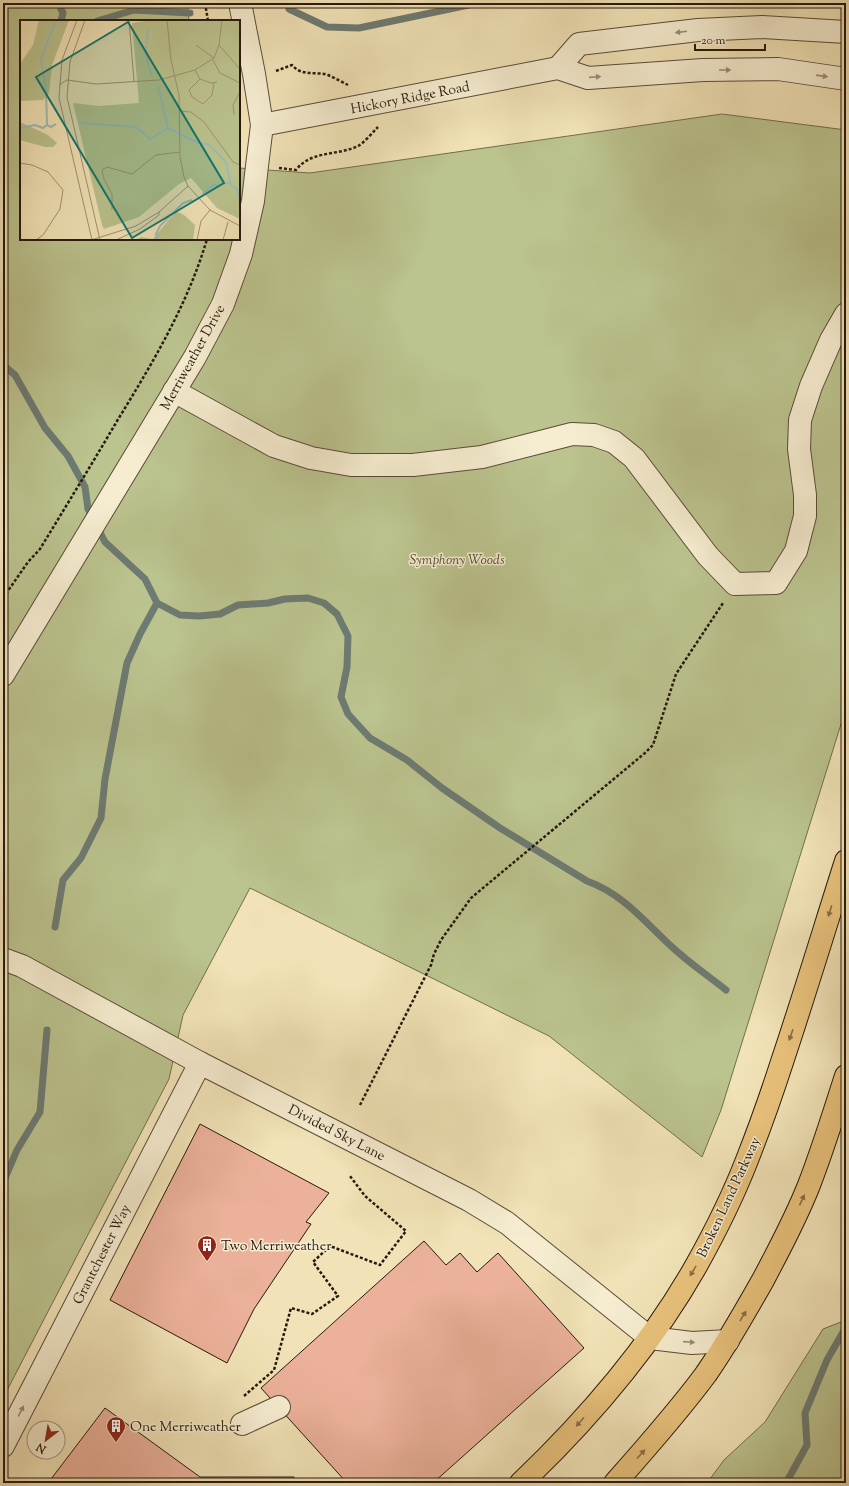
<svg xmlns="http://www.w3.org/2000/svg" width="849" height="1486" viewBox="0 0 849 1486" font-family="'Sorts Mill Goudy',serif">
<rect width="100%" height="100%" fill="#f1e3b7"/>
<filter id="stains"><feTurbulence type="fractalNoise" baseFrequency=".005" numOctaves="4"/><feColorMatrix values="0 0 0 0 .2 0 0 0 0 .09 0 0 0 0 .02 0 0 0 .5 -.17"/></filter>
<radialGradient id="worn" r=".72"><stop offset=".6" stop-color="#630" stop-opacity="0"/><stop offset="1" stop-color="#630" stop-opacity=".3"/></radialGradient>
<g fill="#bbc38e" stroke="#716e4e">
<path d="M3,3H187L189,21H21V239H239V168L310,173L722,114L846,130V708L721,1110L702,1157L549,1036L250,888L183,1015L169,1079L3,1398Z"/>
<path d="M846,1320V1483H707L724,1460L765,1422L823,1329Z"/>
</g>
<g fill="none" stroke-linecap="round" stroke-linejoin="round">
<g stroke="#6d7b72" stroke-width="7">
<path d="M58,3L63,13L61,21"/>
<path d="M289,9L327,27L359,28L478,3"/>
<path d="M97,21L134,10L190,13"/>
<path d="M3,365L15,375L45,428L68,456L85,487L88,509L105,542L145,579L157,603L180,615L199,616L220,614L238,605L268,603L285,599L308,598L324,603L337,614L348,636L347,667L341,697L348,714L370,738L407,760L442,788L500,828L587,881C628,896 649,928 680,954C695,967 711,978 726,990"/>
<path d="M55,927L63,880L81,858L101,818L105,779L127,663L140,634L157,603"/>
<path d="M3,1183L17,1150L40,1112L47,1030"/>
<path d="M786,1483L807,1445L805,1413L827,1360L846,1327"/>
</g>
</g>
<g fill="#ebb19a" stroke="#27190e">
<path d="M200,1124L329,1193L306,1222L311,1224L254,1309L227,1363L110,1300Z"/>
<path d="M424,1241L446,1265L460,1253L477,1272L498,1253L584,1348L433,1483H347L261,1388Z"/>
<path d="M105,1408L200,1477H294V1483H48Z"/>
</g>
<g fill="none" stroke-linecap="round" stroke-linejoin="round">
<defs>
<g id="minor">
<path d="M558,68L579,44L698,30L762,27L846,32"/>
<path d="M262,125L558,68L588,78L703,70L778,69L846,79"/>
<path d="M174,391L274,446L311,458L351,465H413L482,457L572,434L594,435L614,442L634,458L708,556L735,584L776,583L796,551L805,516V495L799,449L800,420L811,386L831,340L846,314"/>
<path d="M3,675L195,357L223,304L241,254L253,201L257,166L262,125L254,74L240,3"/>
<path d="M3,959L22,966L200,1063L469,1200L507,1223L650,1338L692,1343L728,1341"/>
<path d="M242,1424L279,1407"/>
<path d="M3,1446L200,1063"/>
</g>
<g id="major">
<path d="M521,1483C588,1419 650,1347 696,1266C715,1232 733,1196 747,1160C760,1127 772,1093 783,1059C805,993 825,927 846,861"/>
<path d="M615,1483C646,1448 678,1412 706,1374C727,1344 745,1312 763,1280C779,1250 796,1218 809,1185C823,1149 834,1113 846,1076"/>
</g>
</defs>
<use href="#minor" stroke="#5a4c38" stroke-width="24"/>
<use href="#major" stroke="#27190e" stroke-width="24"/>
<g stroke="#27190e" stroke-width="2.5" stroke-dasharray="3 2" stroke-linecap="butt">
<path d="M205,3L208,21"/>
<path d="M276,71L292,65C302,77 316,71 328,75C335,78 342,82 348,85"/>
<path d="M279,168L296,170C311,150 338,156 358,146C365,142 372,133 378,127"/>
<path d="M3,598L28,562L40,549C66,506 92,464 117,421C152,364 188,304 207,239"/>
<path d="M360,1105L431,965L434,954L441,940L471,898L645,753L653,745L676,674L723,603"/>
<path d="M244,1396L274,1370L291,1308L312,1314L338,1296L313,1262L330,1246L380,1265L406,1231L365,1196L350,1176"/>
</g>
<use href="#minor" stroke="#f6edd0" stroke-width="22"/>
<use href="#major" stroke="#e8c27c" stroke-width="22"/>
</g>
<defs><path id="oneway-solid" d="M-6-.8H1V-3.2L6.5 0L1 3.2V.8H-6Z"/></defs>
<g fill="#998e79">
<use href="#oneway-solid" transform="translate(681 32) rotate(173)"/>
<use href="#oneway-solid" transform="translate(725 70)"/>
<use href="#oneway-solid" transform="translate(822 76) rotate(8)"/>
<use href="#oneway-solid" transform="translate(595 77) rotate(-4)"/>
<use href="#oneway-solid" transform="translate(689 1342) rotate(4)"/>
<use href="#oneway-solid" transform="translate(21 1411) rotate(-63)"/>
</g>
<g fill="#886e45">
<use href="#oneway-solid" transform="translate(830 911) rotate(107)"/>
<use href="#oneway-solid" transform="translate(791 1035) rotate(109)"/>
<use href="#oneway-solid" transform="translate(802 1200) rotate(-65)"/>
<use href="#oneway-solid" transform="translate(693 1271) rotate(121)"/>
<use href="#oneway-solid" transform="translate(743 1316) rotate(-59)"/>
<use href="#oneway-solid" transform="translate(580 1422) rotate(132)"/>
<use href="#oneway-solid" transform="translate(641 1454) rotate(-48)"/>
</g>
<defs>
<symbol id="building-pin" viewBox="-11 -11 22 30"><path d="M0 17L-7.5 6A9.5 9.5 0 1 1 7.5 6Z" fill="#8f2418" stroke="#f6edd0"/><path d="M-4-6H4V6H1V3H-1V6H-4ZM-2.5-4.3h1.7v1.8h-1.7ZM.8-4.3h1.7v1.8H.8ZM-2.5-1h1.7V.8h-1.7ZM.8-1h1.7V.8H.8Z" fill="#fff"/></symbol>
</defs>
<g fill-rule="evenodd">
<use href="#building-pin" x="196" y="1234" width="22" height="30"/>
<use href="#building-pin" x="105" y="1415" width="22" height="30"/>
</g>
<g text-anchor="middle" stroke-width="3" stroke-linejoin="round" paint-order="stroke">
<g font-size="14" fill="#27190e" stroke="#f6edd0">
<text transform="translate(410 97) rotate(-11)" y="5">Hickory Ridge Road</text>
<text transform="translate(192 357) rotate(-61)" y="5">Merriweather Drive</text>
<text transform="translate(337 1132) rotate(27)" y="5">Divided Sky Lane</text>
<text transform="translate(728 1197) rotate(-65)" y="5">Broken Land Parkway</text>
<text transform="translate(101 1254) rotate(-63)" y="5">Grantchester Way</text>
</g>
<g font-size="14" font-style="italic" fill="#534c34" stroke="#f6edd0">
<text x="457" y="564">Symphony Woods</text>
</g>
<g font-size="14" fill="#27190e" stroke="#f6edd0" text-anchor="start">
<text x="221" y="1250">Two Merriweather</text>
<text x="130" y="1431">One Merriweather</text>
</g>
</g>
<g transform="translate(20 20)">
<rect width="220" height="220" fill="#f1e3b7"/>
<path d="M19,0H49L32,45L29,73L23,80L0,81V44L13,25ZM132,0H220V199L197,188L171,158L159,164L119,197L84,209L82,205L53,83L78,86L119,83L112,3ZM0,102L28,115L37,123L33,127H25L0,120ZM156,191L164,195L175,205L173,220H115L121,217L133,219Z" fill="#bbc38e"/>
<path fill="none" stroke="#9cbdb5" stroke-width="2" d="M128,9L126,31L128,45L132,55M138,66L148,108M61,103L116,107L130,119L148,108L178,123L188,124L206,142L211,165L217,169L220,179M27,105L26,70L21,39L36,0M0,108L15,105L23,108L27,105L31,107L36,104M183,174L194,164L198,166L210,162M138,220L136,214L140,206L163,183L172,180"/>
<path fill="none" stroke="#a09273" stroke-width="1" d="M57,0L42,40L39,78L72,220M65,0L50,42L47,77L80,220M109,0L114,61M147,0L151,40L159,75L160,137L164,157L168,166L190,190L220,206M176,25L194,38M199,25L220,49M193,40L200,53L220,63M175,50L180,59L191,63L197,62M180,59L169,70L172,77L183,84L192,75L194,63M39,65L47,60L76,64L139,60L175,50L194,38L199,25L202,0M160,91L171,92L184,102L213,142L220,145M214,95L213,85L220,72M0,143L12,145L28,152L43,170L40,189L23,215L16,220M92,190V174L84,159L82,150L87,147L112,154L136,135L160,132M71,220L116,206L139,192L168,166M96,220L120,209L139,195V192M177,220L181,201L190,190M203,220L208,202"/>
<path fill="#0f766e" fill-opacity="0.15" stroke="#0f766e" stroke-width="2" d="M108,2L204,163L112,218L16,57Z"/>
<rect width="220" height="220" fill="none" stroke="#27190e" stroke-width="2"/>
</g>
<rect width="849" height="1486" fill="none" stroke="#f1e3b7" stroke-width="16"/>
<rect x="4" y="4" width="841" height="1478" fill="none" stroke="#27190e" stroke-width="2"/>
<rect x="8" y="8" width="833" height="1470" fill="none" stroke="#27190e"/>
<g transform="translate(46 1440) rotate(211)"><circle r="19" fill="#f6edd0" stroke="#a39882"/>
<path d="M0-3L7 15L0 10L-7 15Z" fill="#8f2418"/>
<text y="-6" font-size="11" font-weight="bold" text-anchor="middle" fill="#27190e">N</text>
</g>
<path d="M695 44v6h70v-6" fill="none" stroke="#27190e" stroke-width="2"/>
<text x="701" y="44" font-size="12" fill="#27190e" stroke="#f6edd0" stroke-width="3" paint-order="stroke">20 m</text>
<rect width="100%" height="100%" filter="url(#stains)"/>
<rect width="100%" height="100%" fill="url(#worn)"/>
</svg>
